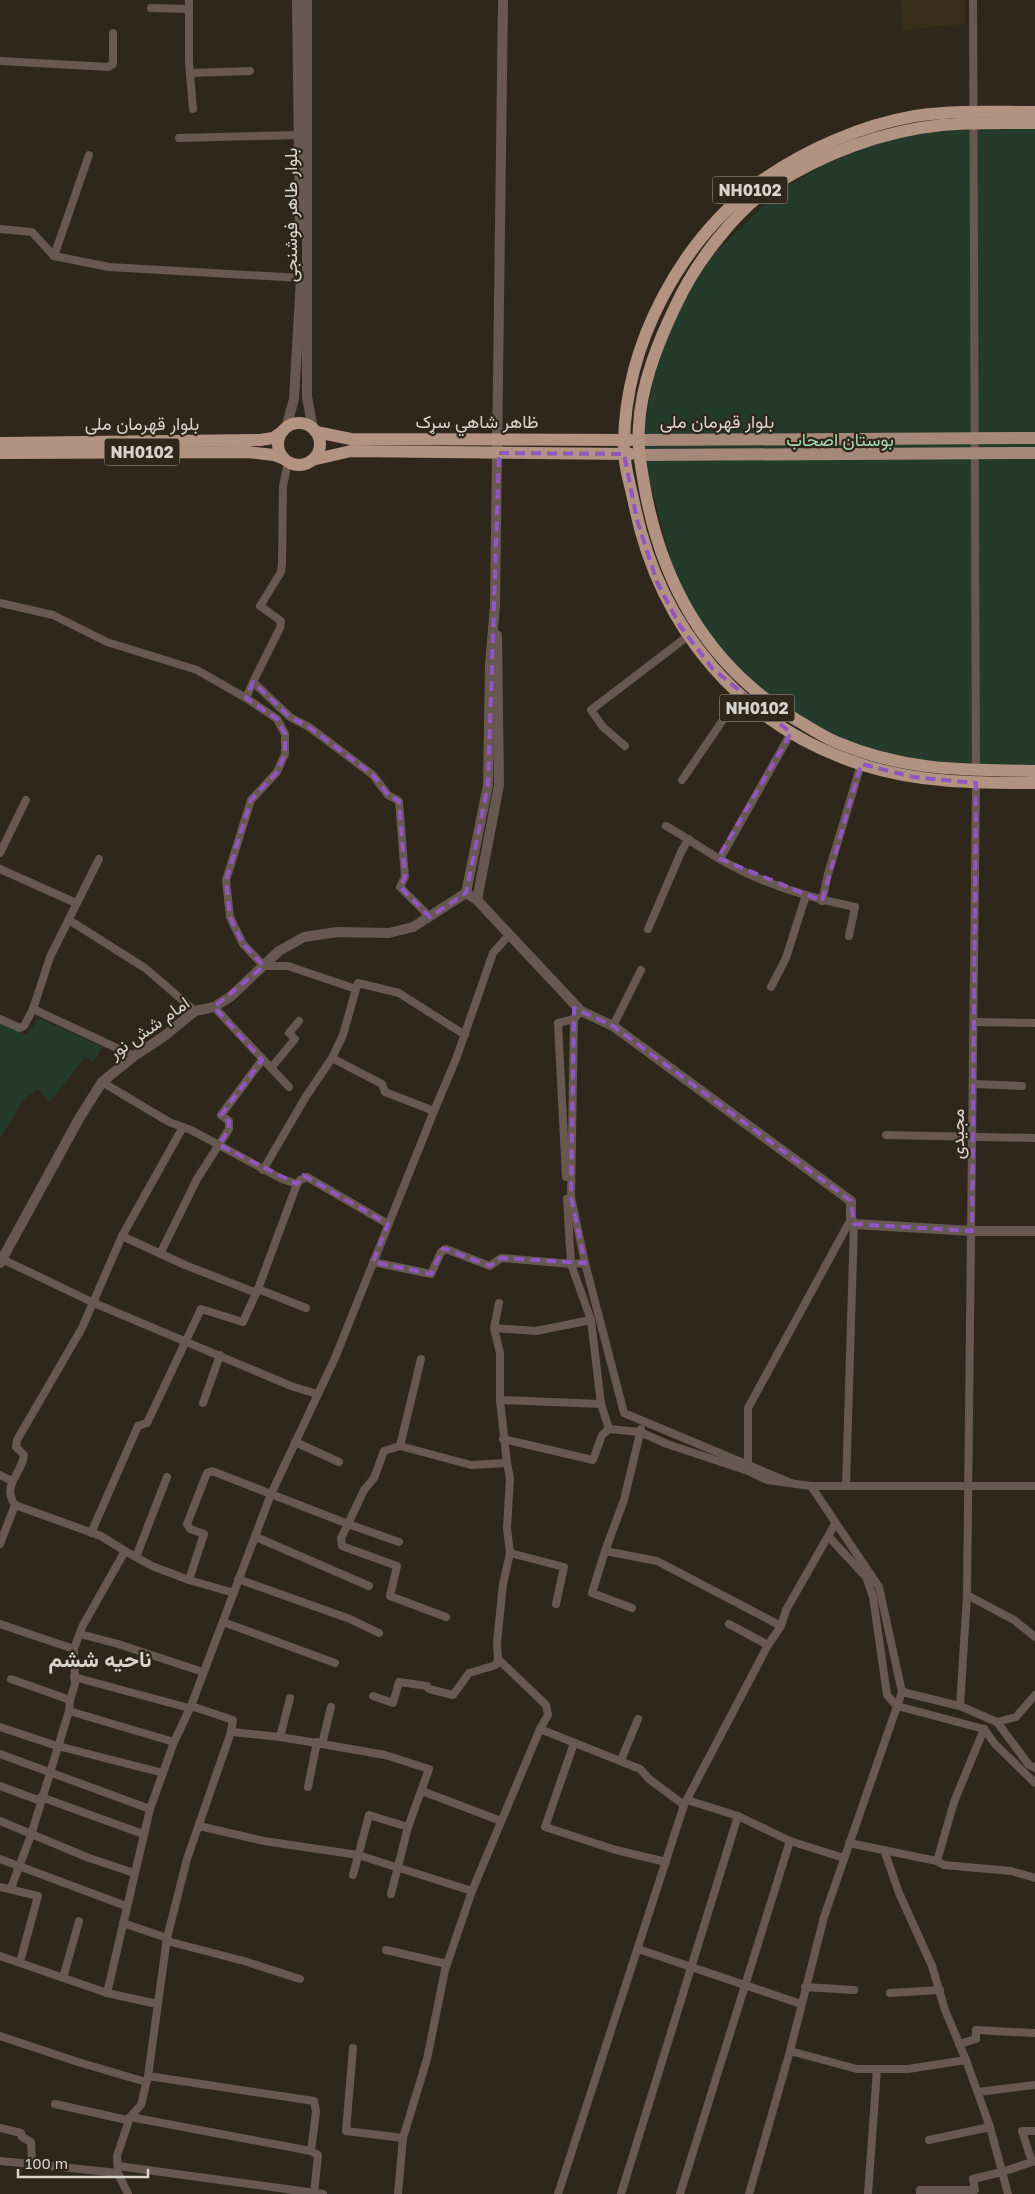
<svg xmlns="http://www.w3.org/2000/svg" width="1035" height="2194" viewBox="0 0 1035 2194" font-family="'Golos Text',Vazirmatn,sans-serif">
<rect width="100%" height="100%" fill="#2f271b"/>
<path fill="#392e1b" d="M900,0H965V24L903,30Z"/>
<g fill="#243a2a">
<path d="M1035,127V767H961L857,748L768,699L713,641L675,576L646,467L644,432L651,388L668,333L690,288L717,251L778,191L822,166L874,144L919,132Z"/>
<path d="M38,1018L102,1047L94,1062L85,1057L50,1102L38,1089L25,1098L0,1138V1022L27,1035Z"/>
</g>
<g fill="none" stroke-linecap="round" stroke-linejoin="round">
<g stroke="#675951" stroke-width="8">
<path d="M189,0V62L193,109"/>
<path d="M973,0L976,770"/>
<path d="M151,8L188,9"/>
<path d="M0,61L108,67L113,64V33"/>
<path d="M190,73L250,71"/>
<path d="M179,138L299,135"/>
<path d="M0,229L32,232L54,256L109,267L301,278"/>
<path d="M54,256L89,155"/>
<path d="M288,462L283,486L282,564L281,572L260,606L281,621L280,628L253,682L290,717L309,727L373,775L388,795L399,801L405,877L400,887L430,917"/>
<path d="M0,603L53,615L107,642L197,670L246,698L277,719L285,734V754L277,772L251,800L226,880L230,917L243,944L264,966H288L356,989L358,983L399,993L465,1035"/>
<path d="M246,698L253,682"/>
<path d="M625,746L603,727L591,710L688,636"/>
<path d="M682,780L740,695"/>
<path d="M666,826C684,836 701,848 718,858C758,882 810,898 855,907L849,936"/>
<path d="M0,853L26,800"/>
<path d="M720,859L791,733"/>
<path d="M0,869L76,903"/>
<path d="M822,901L828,874L861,764"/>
<path d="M69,920L145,968L195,1011"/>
<path d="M648,929L682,850L689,839"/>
<path d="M771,987L786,958L806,895"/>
<path d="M214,1007L289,1087"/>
<path d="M33,1009L50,957L99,859"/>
<path d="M581,1011L574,1019L571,1197L585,1263L624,1413L791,1483"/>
<path d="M0,1019L20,1028L24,1026L33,1009L134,1056"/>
<path d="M974,1022L1035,1023"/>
<path d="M613,1026L641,970"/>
<path d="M332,1058L382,1084L385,1092L434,1111"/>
<path d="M271,1068L295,1039L289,1033L299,1021"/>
<path d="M102,1082L169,1122L191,1130L282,1179L297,1184L300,1180L307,1177L388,1224"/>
<path d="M974,1084L1022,1086"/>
<path d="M886,1135L1035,1138"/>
<path d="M263,1170L305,1098L332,1058L343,1035L356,989"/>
<path d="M566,1177L558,1023L574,1019"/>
<path d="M567,1199L571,1264L591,1320L601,1404L609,1429"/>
<path d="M122,1236L185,1265L254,1292L258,1289L306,1308"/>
<path d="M160,1254L197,1179L229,1129V1121L221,1115L262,1060"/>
<path d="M0,1258L94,1303L291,1386L317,1394"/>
<path d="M373,1262L431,1274L441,1252L446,1249L490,1266L501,1258L571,1264L585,1263"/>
<path d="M499,1303L494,1328L500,1353V1400L601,1404"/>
<path d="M494,1328L536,1331L591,1320"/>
<path d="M203,1403L220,1355"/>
<path d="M503,1439L593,1460L602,1435L609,1429L640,1432L667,1444L748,1471L767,1480L811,1486H1035"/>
<path d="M295,1442L339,1462"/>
<path d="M400,1446L421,1359"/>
<path d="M748,1469V1408L851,1219"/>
<path d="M0,1475L12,1481"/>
<path d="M846,1486L854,1224"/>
<path d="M15,1505L101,1536L125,1551"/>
<path d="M91,1533L138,1426L147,1423L201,1309L243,1322L258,1289L297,1184"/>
<path d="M256,1537L369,1586"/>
<path d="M829,1537L866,1577L873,1597L887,1695L897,1706L984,1729L995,1744L1035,1783"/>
<path d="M399,1542L348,1524L364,1490L374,1478L384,1451L400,1446L471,1465L507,1463L500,1400"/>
<path d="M0,1544L15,1505C1,1485 22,1474 24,1455L16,1447L17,1440L82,1328L122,1236L183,1127"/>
<path d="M605,1551L624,1500L641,1429"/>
<path d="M510,1553L564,1567L556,1604"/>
<path d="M136,1557L167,1477"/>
<path d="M238,1579L350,1619L379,1633"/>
<path d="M189,1580L204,1534L190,1529L187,1524L207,1473L212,1471L348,1524L341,1538L342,1546L397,1566L390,1596L446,1617"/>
<path d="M967,1595L1014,1620L1035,1637"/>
<path d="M632,1608L592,1593L605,1551L657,1561L781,1626"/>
<path d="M223,1622L335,1663"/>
<path d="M0,1624L74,1649"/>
<path d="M729,1624L768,1645"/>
<path d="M80,1634L118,1644L203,1672"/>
<path d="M498,1659L546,1705L548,1715L540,1729L640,1769L649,1779L684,1805L768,1645L781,1626L786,1610L835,1524"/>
<path d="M74,1677L189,1708"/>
<path d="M11,1679L70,1700"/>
<path d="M902,1692L960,1706L997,1722L1029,1765L1035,1768"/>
<path d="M373,1696L393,1703L399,1682L427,1686L429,1689L453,1695L469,1673L496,1665L498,1659L497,1642L503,1584L510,1553L507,1528L510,1478L507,1463"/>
<path d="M960,1706L967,1595L976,783"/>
<path d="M69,1711L174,1742"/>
<path d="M997,1722L1016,1717L1035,1695"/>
<path d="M0,1727L54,1745L163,1773"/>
<path d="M984,1729L954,1802L937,1861L944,1865L1011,1871L1035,1878"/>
<path d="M231,1732L280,1737L290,1698"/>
<path d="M280,1737L322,1744L331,1707"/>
<path d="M574,1743L545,1827L616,1850L666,1862"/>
<path d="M322,1744L385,1755L429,1769L408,1827L391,1894"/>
<path d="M0,1754L150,1809"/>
<path d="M621,1760L638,1719"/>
<path d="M0,1786L38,1800L41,1797L143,1834"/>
<path d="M308,1787L317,1742"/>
<path d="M422,1791L501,1821"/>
<path d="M687,1800L738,1816L790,1841L844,1858"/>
<path d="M0,1821L89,1858L134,1873"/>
<path d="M199,1826L264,1841L358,1855L472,1891"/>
<path d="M849,1843L937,1861"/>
<path d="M884,1850L899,1893L932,1966L945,2010L966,2060L990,2127L1008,2194"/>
<path d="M0,1859L126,1906"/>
<path d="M353,1875L369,1815L408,1827"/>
<path d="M0,1887L38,1896L20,1962"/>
<path d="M11,1888L31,1835L69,1711L70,1700L75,1684L74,1649L82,1627L125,1551L152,1566L189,1580L234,1593"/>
<path d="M123,1923L167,1938"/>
<path d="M167,1941L244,1961L300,1979"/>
<path d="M638,1949L801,2004"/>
<path d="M386,1950L447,1964"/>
<path d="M0,1956L107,1993L157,2004"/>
<path d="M63,1978L79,1921"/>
<path d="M805,1987L854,1990"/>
<path d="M107,1993L150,1809L174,1742L191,1706"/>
<path d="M890,1993L940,1990"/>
<path d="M0,2036L78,2062L146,2082"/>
<path d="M959,2044L976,2039V2030L1035,2033"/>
<path d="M353,2048L346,2131L403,2138"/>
<path d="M790,2051L857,2069H908L966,2060"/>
<path d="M148,2076L314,2101L316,2112L311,2151L318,2155L314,2194"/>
<path d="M978,2092L1035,2085"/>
<path d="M55,2104L127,2120L130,2117L311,2151"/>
<path d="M0,2128L21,2133L22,2137L31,2142L32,2164L118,2173"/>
<path d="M929,2140L990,2127"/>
<path d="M0,2161L32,2164"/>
<path d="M118,2166L323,2194"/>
<path d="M128,2194L118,2173L117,2156L130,2117L141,2105L148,2076L167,1938L187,1859L231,1732L233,1720L191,1706L271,1494L335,1358L434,1111L456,1059L493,953L510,934"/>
<path d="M398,2194L403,2138L427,2059L445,1970L472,1891L540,1729"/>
<path d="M558,2194L684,1805"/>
<path d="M621,2194L738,1816"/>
<path d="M680,2194L790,1841"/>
<path d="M749,2194L790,2051L824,1917L902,1692L879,1587L811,1486"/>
<path d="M868,2194L877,2069"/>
<path d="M920,2194V2190H975L973,2179L1002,2172L1032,2162L1022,2131H1035"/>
</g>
<g stroke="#675951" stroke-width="10">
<path d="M297,0L300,234"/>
<path d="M307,0V397L313,429"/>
<path d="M286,428L294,399L301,278"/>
<path d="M466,893L488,785L490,665L495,605L503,0"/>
<path d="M477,900L499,785L497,635"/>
<path d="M0,1263L80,1117L102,1082L134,1056L163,1037L195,1011L214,1007L230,997L279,951L304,937L337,932L389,933L413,927L466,893L477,900L581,1011L613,1026L851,1201V1219L854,1224L972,1231H1035"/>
</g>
<g stroke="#a68878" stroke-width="12">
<path d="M639,440L1035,438"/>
<path d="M639,455L1035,453"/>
</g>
<g stroke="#b29280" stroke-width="12">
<path d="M1035,112C995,112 954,110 915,116C862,125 805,150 761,181C681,240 625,343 624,444C623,463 630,483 634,503C659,627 740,726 863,765C919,783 977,783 1035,783"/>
<path d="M1035,123C1004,123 973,122 942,125C883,131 824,153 774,185C735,211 696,262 676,305C658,342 641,384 639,426C637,450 642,472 646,495C665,591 711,668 795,719C809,727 822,736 836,742C904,771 963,770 1035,771"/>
<circle cx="299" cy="444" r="21"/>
<path d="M316,432L351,439L631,440"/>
<path d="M0,443L260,440L273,438L282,432"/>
<path d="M0,453L248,452L274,455L284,459"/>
<path d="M312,460L351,451L631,454"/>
</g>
</g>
<path fill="none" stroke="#9256c2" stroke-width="4" stroke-dasharray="10 6" stroke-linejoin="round" d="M499,453L624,454L637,520L657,582L680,626L712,668L791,733L718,858L822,901L861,764L913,777L976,783L972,1231L854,1224L851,1201L613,1026L574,1008L571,1197L585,1263L501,1258L490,1266L443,1248L431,1274L373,1262L388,1224L303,1175L297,1184L219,1145L229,1129V1121L221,1115L262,1060L214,1007L264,966L243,944L230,917L226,880L251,800L277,772L285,754V734L277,719L246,698L253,682L290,717L309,727L373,775L388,795L399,801L405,877L400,887L430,917L466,893L488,785Z"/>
<g text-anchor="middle" stroke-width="4.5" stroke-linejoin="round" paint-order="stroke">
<g fill="#2f271b" stroke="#a5a097" stroke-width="1">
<rect x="712.5" y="176.5" width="75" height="27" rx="4"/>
<rect x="104.5" y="438.5" width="75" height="27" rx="4"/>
<rect x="719.5" y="694.5" width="75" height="27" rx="4"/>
</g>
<g font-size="16" font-weight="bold" fill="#d8d4cc">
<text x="750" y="196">NH0102</text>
<text x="142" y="458">NH0102</text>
<text x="757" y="714">NH0102</text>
</g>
<g font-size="18" fill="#d8d4cc" stroke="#2f271b">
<text transform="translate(291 215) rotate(-90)" y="6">بلوار طاهر فوشنجی</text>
<text x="477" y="428">ظاهر شاهي سړک</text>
<text x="717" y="428">بلوار قهرمان ملی</text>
<text x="142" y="430">بلوار قهرمان ملی</text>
<text transform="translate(149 1028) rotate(-35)" y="6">امام شش نور</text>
<text transform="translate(958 1134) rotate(-90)" y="6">مجیدی</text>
</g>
<g font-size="18" fill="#a4dbb1" stroke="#2f271b">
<text x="840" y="446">بوستان اصحاب</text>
</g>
<g font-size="22" font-weight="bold" fill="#d8d4cc" stroke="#2f271b">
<text x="100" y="1667">ناحیه ششم</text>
</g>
</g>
<path d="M18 2169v8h130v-8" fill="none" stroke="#d8d4cc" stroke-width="2.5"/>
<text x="25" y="2169" font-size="15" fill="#d8d4cc" stroke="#2f271b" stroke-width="4" paint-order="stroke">100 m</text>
</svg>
